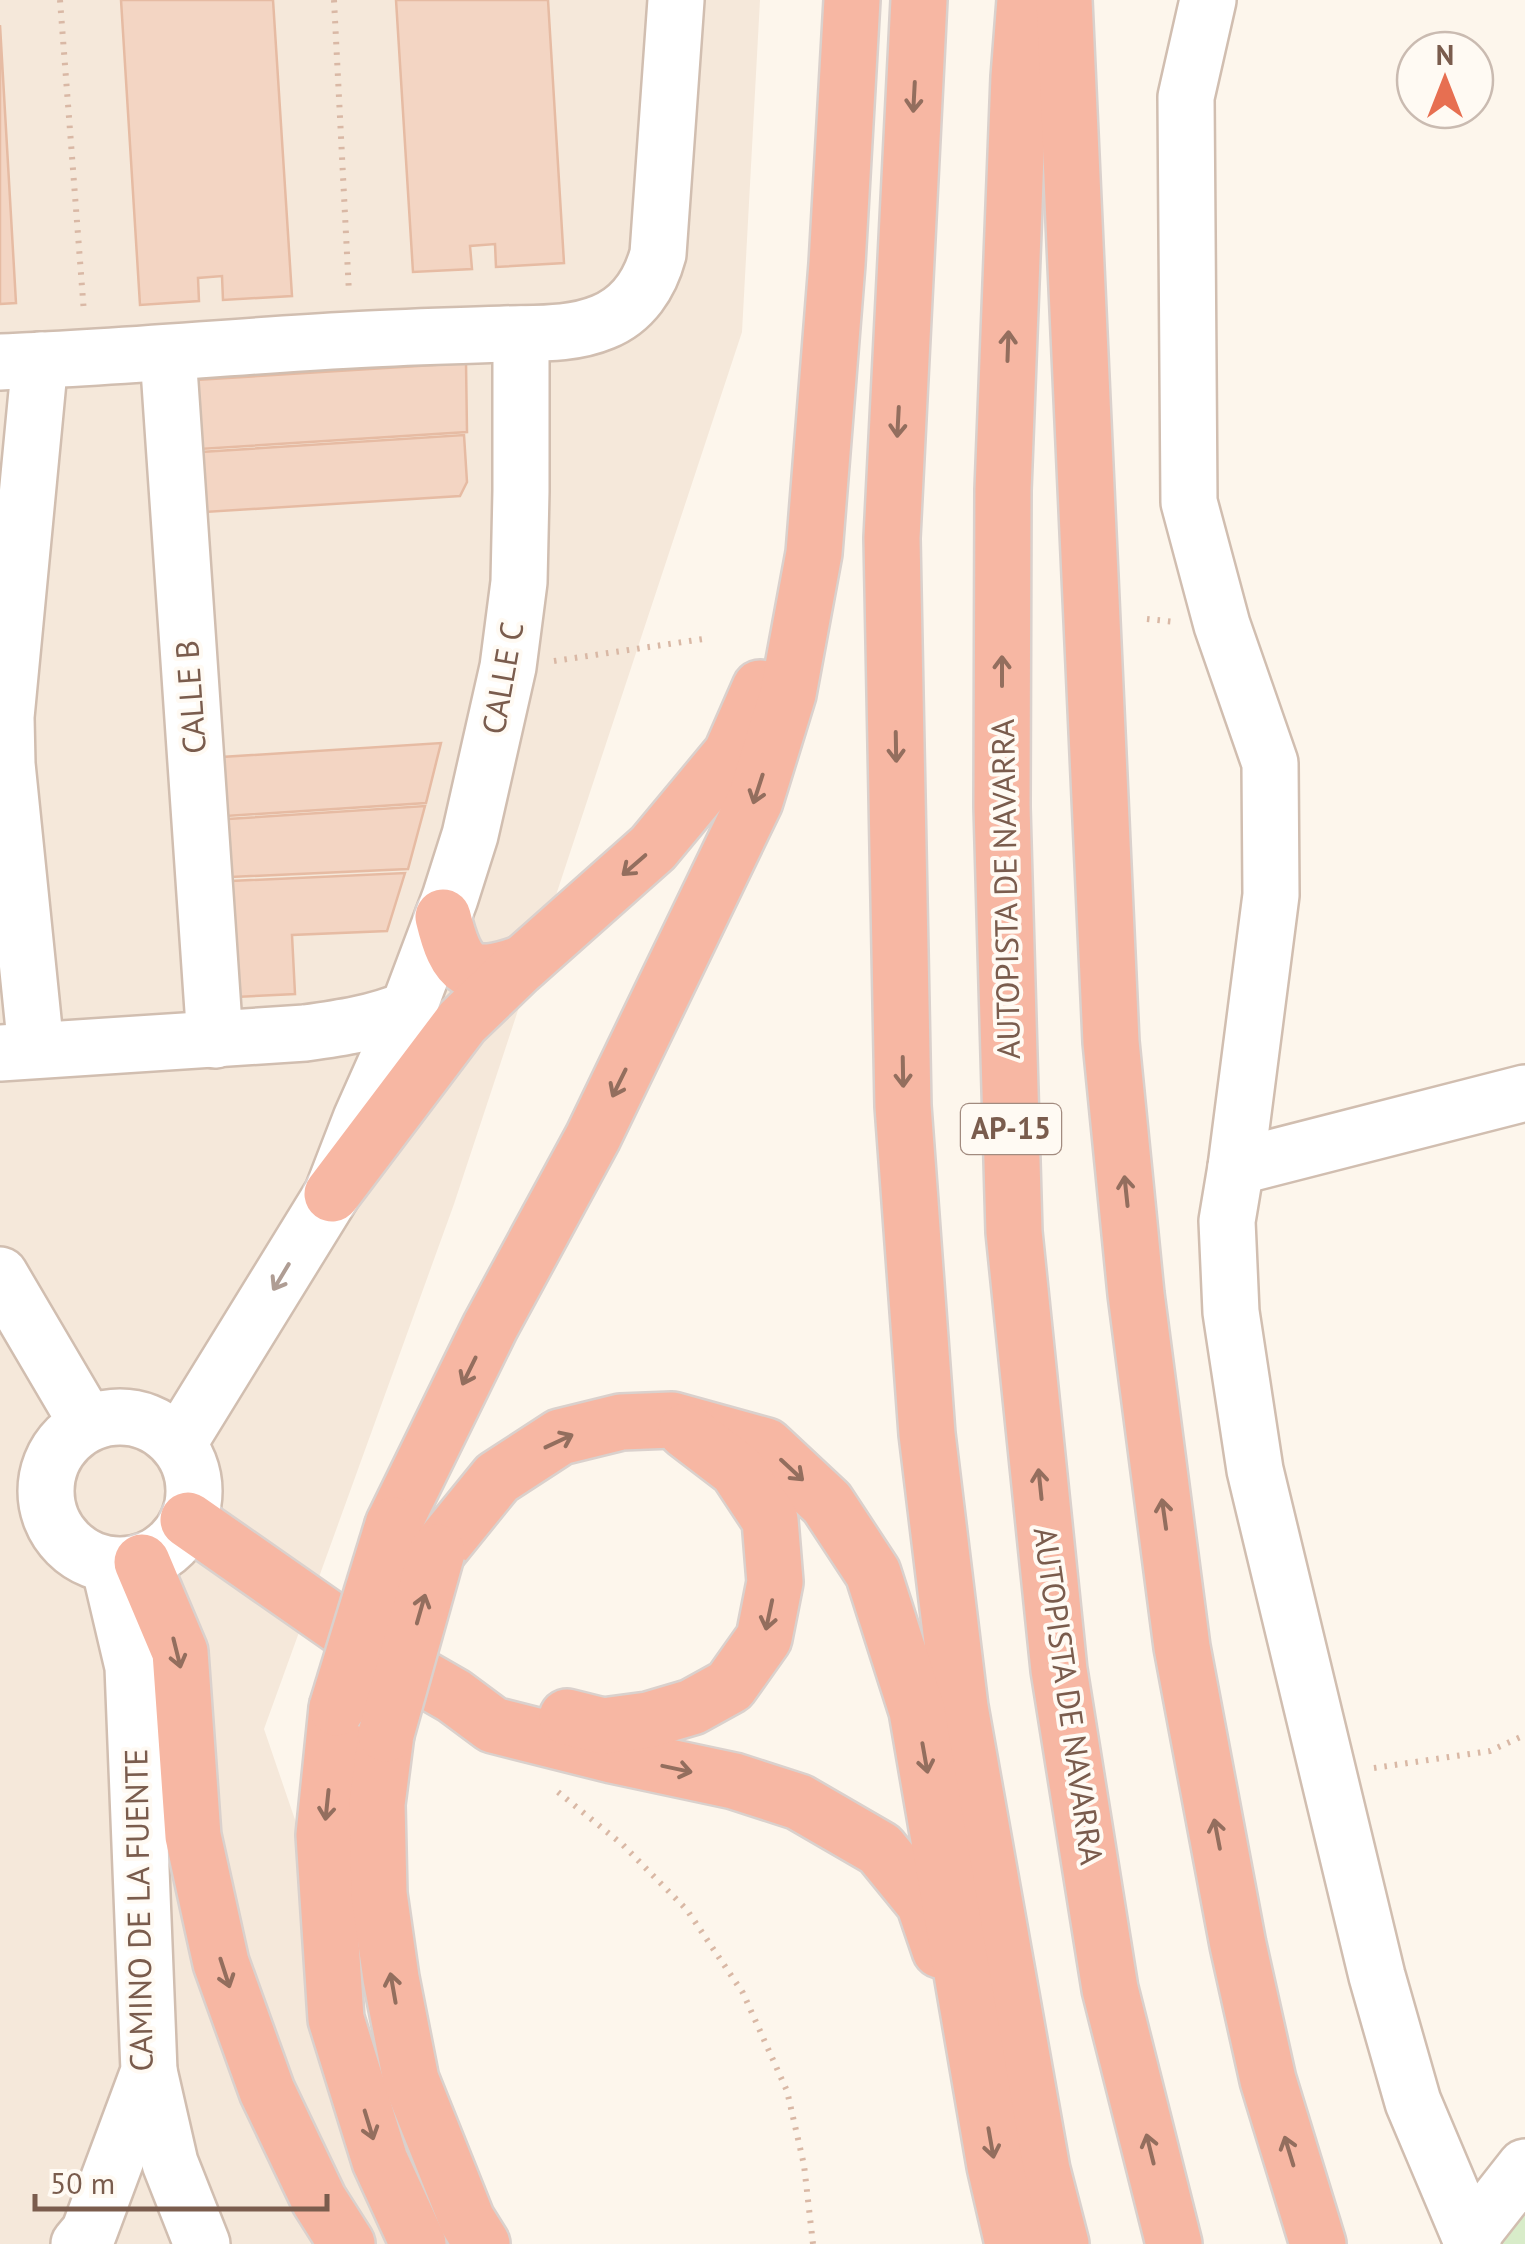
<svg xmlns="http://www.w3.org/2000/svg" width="1525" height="2244" viewBox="0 0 1525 2244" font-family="'PT Sans',sans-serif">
<defs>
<pattern id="grass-tufts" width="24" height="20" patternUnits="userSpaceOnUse" patternTransform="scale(2.5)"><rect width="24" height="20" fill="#d8ecc9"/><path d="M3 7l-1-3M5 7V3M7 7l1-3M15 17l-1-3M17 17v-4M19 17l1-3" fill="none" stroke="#b4c2a5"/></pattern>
</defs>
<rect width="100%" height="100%" fill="#fdf6ec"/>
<path fill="#f5e8da" d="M0,0H760L742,332L454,1204L264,1729L440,2244H0Z"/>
<path fill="url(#grass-tufts)" d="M1525,2167V2244H1473Z"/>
<g fill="#f3d5c3" stroke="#e6bba3" stroke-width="2.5">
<path d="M121,0H273L292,296L223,300L222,276L198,278L199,301L140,305Z"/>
<path d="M396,0H548L564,263L496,267L495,244L470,246L472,269L413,272Z"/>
<path d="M0,25L16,303L0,304Z"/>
<path d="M466,363L467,432L200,449L196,380Z"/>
<path d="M464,435L467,482L460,496L205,512L201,452Z"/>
<path d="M441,743L426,803L226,816L222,757Z"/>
<path d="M425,806L408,869L231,877L228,819Z"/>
<path d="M405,873L387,931L292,935L295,994L236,997L231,881Z"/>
</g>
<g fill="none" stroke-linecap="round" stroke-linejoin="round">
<defs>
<g id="minor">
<path d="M1208,0L1186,97L1189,502L1222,625L1270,763L1271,895L1236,1167L1227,1221L1231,1312L1255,1470L1377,1976L1413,2102L1473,2244"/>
<path d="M168,354L215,1040"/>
<path d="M0,362C117,358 234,346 351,340C402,337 454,336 505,334C537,333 572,335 603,322C633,310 650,284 658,254L676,0"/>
<path d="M36,1049L7,764L6,717L40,360"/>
<path d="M0,1053L305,1033C341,1028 375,1023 408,1009"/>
<path d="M1236,1167L1525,1093"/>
<path d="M0,1275L87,1423"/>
<circle cx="120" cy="1491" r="74"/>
<path d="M178,1444L332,1194L361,1119L398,1036L450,898L470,835L508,667L519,582L521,491V334"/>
<path d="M149,2071L170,2163L202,2244"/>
<path d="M1470,2237L1525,2167"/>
<path d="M79,2244L89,2232L149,2071L133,1667L109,1565"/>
</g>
<g id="highway">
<path d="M919,0L892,538L903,1106L927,1434L960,1707L1042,2170L1061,2244"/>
<path d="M1025,0L1019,77L1003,490L1002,807L1014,1232L1059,1670L1110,1989L1174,2244"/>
<path d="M1064,0L1111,1042L1136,1294L1182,1647L1238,1945L1268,2080L1318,2244"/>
<path d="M443,917C456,971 469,983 523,963"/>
<path d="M332,1194L462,1022L518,968L653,848L731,754L760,688"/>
<path d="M188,1520L374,1650L454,1696L493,1725L612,1755L734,1781L799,1802L880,1849L924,1903L940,1950"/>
<path d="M393,1525L490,1327L593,1137L755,801L788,694L814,553L837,264L852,0"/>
<path d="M437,1552L497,1478L560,1437L621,1422L672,1420L766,1446L827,1503L873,1573L917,1711L995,2166L1013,2244"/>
<path d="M142,1562L180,1652L193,1836L221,1963L267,2091L319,2200L347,2244"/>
<path d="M337,1708L324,1835L336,2019L380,2161L418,2244"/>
<path d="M567,1717L603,1726L648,1720L692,1707L730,1686L764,1638L775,1582L770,1520L737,1470L686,1431"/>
<path d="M386,1734L377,1804L379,1894L391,1978L411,2080L467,2220L482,2244"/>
</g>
</defs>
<use href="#minor" stroke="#d1beb0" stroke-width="60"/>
<use href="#highway" stroke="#dad1cd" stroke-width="60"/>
<g stroke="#d9b8a5" stroke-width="6" stroke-dasharray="2.5 8" stroke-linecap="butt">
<path d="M60,0L84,313"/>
<path d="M334,0L349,293"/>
<path d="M1147,619L1176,622"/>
<path d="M554,661L703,639"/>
<path d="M1374,1768L1490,1751L1525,1735"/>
<path d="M558,1792L623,1845L687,1910L743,1993L787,2091L804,2165L813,2244"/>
</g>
<use href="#minor" stroke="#fff" stroke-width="55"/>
<use href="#highway" stroke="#f7b7a3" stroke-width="55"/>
<defs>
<g id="highway-bridge">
<path d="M337,1708L393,1525"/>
<path d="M386,1734L437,1552"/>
</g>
</defs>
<use href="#highway-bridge" stroke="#dad1cd" stroke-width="60" stroke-linecap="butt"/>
<use href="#highway-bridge" stroke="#f7b7a3" stroke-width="55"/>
</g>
<defs><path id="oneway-shaft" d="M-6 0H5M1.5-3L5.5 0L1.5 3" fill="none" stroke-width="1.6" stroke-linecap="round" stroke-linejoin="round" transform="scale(2.5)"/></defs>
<g stroke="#936e5e">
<use href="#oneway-shaft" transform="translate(914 97) rotate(93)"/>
<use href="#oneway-shaft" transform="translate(1008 346) rotate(-88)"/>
<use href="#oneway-shaft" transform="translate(898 422) rotate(93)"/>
<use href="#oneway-shaft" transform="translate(1002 671) rotate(-90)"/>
<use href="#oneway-shaft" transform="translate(896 747) rotate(89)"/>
<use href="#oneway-shaft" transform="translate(758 789) rotate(108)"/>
<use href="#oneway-shaft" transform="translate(634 865) rotate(139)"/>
<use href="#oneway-shaft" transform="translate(903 1072) rotate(89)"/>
<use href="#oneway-shaft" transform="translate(619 1083) rotate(116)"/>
<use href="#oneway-shaft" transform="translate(1126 1191) rotate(-96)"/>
<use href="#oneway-shaft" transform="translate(469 1371) rotate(116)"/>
<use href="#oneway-shaft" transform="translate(559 1441) rotate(-25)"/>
<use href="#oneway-shaft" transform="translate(792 1470) rotate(43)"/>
<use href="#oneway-shaft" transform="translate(1040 1484) rotate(-96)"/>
<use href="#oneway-shaft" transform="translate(1164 1514) rotate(-98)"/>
<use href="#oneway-shaft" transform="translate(421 1609) rotate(-74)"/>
<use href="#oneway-shaft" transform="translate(769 1615) rotate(102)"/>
<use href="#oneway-shaft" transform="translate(177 1653) rotate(76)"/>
<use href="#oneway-shaft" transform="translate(925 1758) rotate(80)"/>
<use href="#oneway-shaft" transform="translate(677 1769) rotate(12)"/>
<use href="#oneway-shaft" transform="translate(327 1805) rotate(96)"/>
<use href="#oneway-shaft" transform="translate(1217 1834) rotate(-101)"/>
<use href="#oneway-shaft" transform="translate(225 1973) rotate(72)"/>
<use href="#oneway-shaft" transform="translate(393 1988) rotate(-100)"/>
<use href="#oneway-shaft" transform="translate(369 2125) rotate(73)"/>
<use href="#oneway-shaft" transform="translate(991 2143) rotate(80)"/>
<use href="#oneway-shaft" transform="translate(1150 2149) rotate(-104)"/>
<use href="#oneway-shaft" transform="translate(1289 2151) rotate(-107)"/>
</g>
<use stroke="#af9d94" href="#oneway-shaft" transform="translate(281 1277) rotate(121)"/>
<g text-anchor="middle" stroke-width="8" stroke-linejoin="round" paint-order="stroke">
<rect fill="#fffaf3" stroke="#a28b7f" stroke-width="2.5" x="961" y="1104" width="100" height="50" rx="8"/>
<g font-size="30" font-weight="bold" fill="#7a5c4d">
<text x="1011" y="1139">AP-15</text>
</g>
<g font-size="32" fill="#7a5c4d" stroke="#fffaf3">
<text transform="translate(503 678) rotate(-80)" y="11">CALLE C</text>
<text transform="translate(191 697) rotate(-94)" y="11">CALLE B</text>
<text transform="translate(1006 889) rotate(-91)" y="11">AUTOPISTA DE NAVARRA</text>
<text transform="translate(1068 1696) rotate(82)" y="11">AUTOPISTA DE NAVARRA</text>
<text transform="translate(139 1910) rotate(-91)" y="11">CAMINO DE LA FUENTE</text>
</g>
</g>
<g transform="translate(1445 80)"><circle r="48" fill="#fffaf3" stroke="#cabbb1" stroke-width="2.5"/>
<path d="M0-8L18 38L0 25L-18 38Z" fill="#e76f51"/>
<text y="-15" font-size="28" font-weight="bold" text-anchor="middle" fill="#7a5c4d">N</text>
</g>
<path d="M35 2194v15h292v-15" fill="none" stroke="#7a5c4d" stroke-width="5"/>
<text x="50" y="2194" font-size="30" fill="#7a5c4d" stroke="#fffaf3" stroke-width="8" paint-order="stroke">50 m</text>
</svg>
